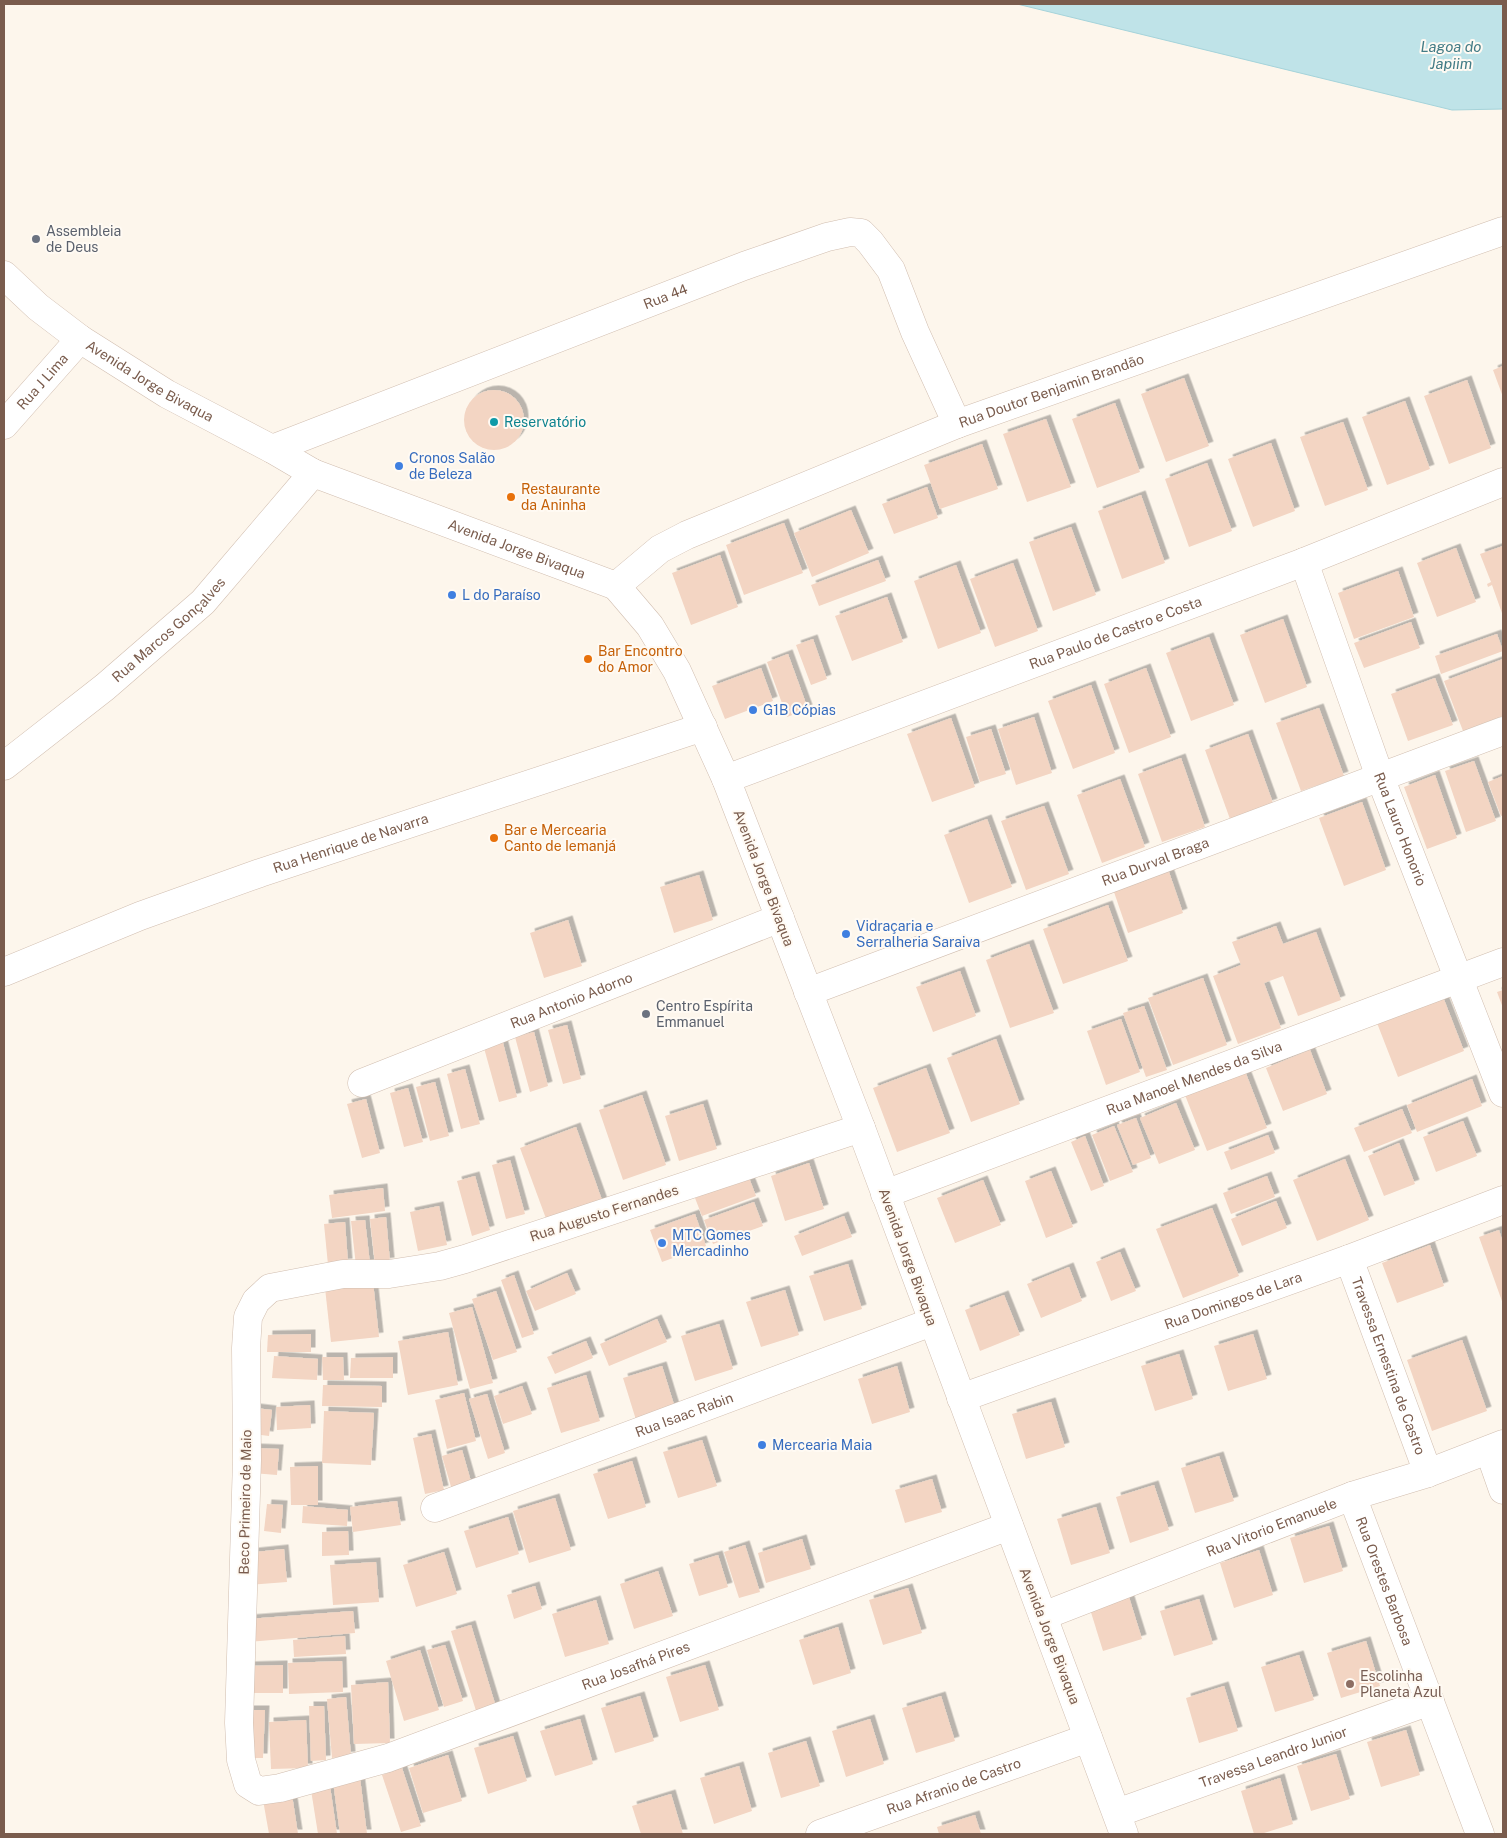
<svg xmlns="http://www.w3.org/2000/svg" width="1507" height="1838" viewBox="0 0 1507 1838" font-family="'Public Sans',sans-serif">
<defs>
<filter id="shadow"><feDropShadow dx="4.5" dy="-4.5" stdDeviation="0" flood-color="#0004"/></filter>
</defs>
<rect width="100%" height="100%" fill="#fdf6ec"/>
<path fill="#bfe3e8" stroke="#a5d3da" d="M1017,4H1503V109L1452,110Z"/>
<g fill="#f3d5c3" filter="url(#shadow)">
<path d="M1503,366V397L1493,370Z"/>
<path d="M1184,378L1209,446L1166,462L1141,394Z"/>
<path d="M1467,380L1491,448L1449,464L1424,396Z"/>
<circle cx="494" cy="420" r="30"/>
<path d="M1405,401L1430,469L1387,485L1362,417Z"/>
<path d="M1115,403L1140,472L1097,488L1072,419Z"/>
<path d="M1046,419L1071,487L1027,502L1003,434Z"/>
<path d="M1343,422L1368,490L1325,506L1300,437Z"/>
<path d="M1271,443L1295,511L1253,527L1228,459Z"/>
<path d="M982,444L998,489L940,509L924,465Z"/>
<path d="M1207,463L1232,531L1189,547L1165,479Z"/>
<path d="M927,487L938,518L894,534L882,504Z"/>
<path d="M1141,495L1165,563L1122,579L1098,511Z"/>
<path d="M851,510L869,553L812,577L794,533Z"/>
<path d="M784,523L803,573L744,595L726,545Z"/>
<path d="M1071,527L1096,595L1053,611L1029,542Z"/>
<path d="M1503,546V616L1492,585L1488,587L1487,584L1491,582L1480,554Z"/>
<path d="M1456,548L1476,602L1437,617L1417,563Z"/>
<path d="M720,555L738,607L691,625L672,573Z"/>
<path d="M878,560L886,581L819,606L811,585Z"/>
<path d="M1013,563L1038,631L995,647L970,579Z"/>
<path d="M956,565L981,633L938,649L914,581Z"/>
<path d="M1398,571L1414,617L1354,639L1338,593Z"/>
<path d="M887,597L903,642L852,661L835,616Z"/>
<path d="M1283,619L1307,687L1265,703L1240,635Z"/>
<path d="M1411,622L1420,648L1364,668L1354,643Z"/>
<path d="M1497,634L1503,651L1441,674L1435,656Z"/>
<path d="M1209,637L1234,705L1191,721L1166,653Z"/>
<path d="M813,639L827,679L811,685L796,645Z"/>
<path d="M788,654L808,709L787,717L767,662Z"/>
<path d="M1503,659V716L1463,731L1444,681Z"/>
<path d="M761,668L773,701L725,719L712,686Z"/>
<path d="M1146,668L1171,737L1129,753L1104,684Z"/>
<path d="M1435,678L1453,725L1408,741L1391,694Z"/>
<path d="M1091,685L1115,753L1073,769L1048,701Z"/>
<path d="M1319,708L1344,776L1301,791L1276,723Z"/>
<path d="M1034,717L1052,773L1016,785L998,729Z"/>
<path d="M951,718L975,787L932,802L907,734Z"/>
<path d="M991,729L1006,774L980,782L966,737Z"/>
<path d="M1248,734L1273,803L1230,819L1205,750Z"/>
<path d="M1181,758L1205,827L1162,842L1138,774Z"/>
<path d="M1474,761L1496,821L1466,832L1445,771Z"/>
<path d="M1435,775L1457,838L1427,849L1404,787Z"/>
<path d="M1503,776V815L1501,816L1488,782Z"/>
<path d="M1120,779L1145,847L1102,863L1077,795Z"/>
<path d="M1362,802L1386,870L1344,886L1319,818Z"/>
<path d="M1044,806L1069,874L1026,890L1001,821Z"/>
<path d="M987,819L1012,887L969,903L944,835Z"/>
<path d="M1169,872L1183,913L1128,933L1114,892Z"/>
<path d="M699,875L713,920L674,933L660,887Z"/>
<path d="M1108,905L1128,961L1063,984L1043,929Z"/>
<path d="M568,920L582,966L544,978L530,933Z"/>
<path d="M1276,926L1283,944L1316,932L1341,1000L1298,1016L1283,976L1264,983L1281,1028L1238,1044L1213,976L1241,965L1232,942Z"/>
<path d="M1029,944L1054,1013L1010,1028L986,960Z"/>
<path d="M960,971L976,1016L933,1032L916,987Z"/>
<path d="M1203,978L1227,1045L1173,1065L1148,998Z"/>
<path d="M1503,990V1008L1497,992Z"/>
<path d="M1443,997L1464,1051L1398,1077L1377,1023Z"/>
<path d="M1144,1006L1167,1070L1146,1077L1123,1013Z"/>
<path d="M1121,1019L1140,1072L1106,1085L1087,1031Z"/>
<path d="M567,1025L581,1079L563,1084L548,1030Z"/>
<path d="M534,1032L548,1086L530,1092L515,1037Z"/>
<path d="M996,1039L1020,1104L971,1122L947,1058Z"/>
<path d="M503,1043L517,1097L499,1102L484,1048Z"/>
<path d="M1310,1050L1327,1094L1283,1111L1266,1068Z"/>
<path d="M1243,1066L1267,1128L1207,1151L1183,1090Z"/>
<path d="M926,1068L950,1133L897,1152L873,1088Z"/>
<path d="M465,1069L480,1124L461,1129L447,1074Z"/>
<path d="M1472,1079L1482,1106L1417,1132L1407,1105Z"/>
<path d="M435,1082L449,1136L430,1141L416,1087Z"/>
<path d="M408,1088L423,1142L404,1147L390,1093Z"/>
<path d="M642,1095L666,1165L623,1180L599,1110Z"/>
<path d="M366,1099L380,1153L362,1158L347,1104Z"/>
<path d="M1176,1103L1195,1150L1159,1164L1140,1118Z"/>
<path d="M703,1104L717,1149L679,1161L665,1116Z"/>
<path d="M1402,1109L1412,1133L1364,1152L1354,1128Z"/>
<path d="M1136,1118L1151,1158L1133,1165L1117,1125Z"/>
<path d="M1463,1121L1477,1156L1436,1172L1423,1137Z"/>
<path d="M1114,1126L1133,1172L1110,1181L1092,1135Z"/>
<path d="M576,1127L603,1203L548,1224L520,1148Z"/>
<path d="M1268,1135L1275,1153L1231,1170L1224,1152Z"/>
<path d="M1085,1136L1104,1186L1091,1191L1071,1142Z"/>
<path d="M1399,1143L1415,1184L1384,1196L1368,1156Z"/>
<path d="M1345,1159L1369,1220L1317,1241L1293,1180Z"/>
<path d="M510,1160L525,1214L506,1219L492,1165Z"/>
<path d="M809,1163L824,1209L785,1221L771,1176Z"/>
<path d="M1051,1171L1073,1227L1046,1238L1025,1181Z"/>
<path d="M475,1176L490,1230L472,1236L457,1181Z"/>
<path d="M1267,1176L1275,1197L1231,1214L1223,1193Z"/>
<path d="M749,1178L756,1196L702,1216L695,1198Z"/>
<path d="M983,1180L1001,1225L955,1243L937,1198Z"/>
<path d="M383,1188L385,1211L332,1218L329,1195Z"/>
<path d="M1276,1201L1287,1228L1242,1246L1231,1219Z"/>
<path d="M754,1202L763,1226L713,1244L704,1220Z"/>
<path d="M439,1206L447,1245L418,1251L410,1212Z"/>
<path d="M1212,1208L1239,1276L1183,1298L1156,1229Z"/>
<path d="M695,1214L706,1246L662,1262L650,1230Z"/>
<path d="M844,1216L852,1237L802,1256L794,1236Z"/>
<path d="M386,1217L390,1262L375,1264L370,1219Z"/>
<path d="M365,1220L370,1264L356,1266L351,1221Z"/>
<path d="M345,1222L348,1263L328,1265L324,1224Z"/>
<path d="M1499,1230L1503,1243V1304L1479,1237Z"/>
<path d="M1430,1245L1444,1286L1397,1303L1382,1263Z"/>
<path d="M1120,1252L1136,1291L1111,1301L1096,1262Z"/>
<path d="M848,1264L862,1309L824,1321L809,1276Z"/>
<path d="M1069,1267L1082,1301L1041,1318L1027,1284Z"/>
<path d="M567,1273L576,1294L535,1311L526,1291Z"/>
<path d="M514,1275L534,1334L522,1338L501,1280Z"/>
<path d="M373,1282L379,1337L331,1342L325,1288Z"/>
<path d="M785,1290L799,1335L761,1347L746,1302Z"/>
<path d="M496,1291L517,1352L493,1360L472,1299Z"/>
<path d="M1004,1295L1020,1335L980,1351L965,1310Z"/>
<path d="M472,1307L493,1383L470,1389L449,1313Z"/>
<path d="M657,1319L667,1342L609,1366L600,1344Z"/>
<path d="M719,1324L733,1369L695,1381L681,1336Z"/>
<path d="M448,1332L458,1385L408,1395L398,1341Z"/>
<path d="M311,1334V1352H267L268,1335Z"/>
<path d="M1253,1334L1267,1379L1228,1391L1214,1346Z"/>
<path d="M1462,1340L1487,1411L1432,1431L1407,1360Z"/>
<path d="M586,1341L593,1358L555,1374L547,1357Z"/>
<path d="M1179,1354L1193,1399L1155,1411L1141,1366Z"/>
<path d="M274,1356L318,1359L317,1380L272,1378Z"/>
<path d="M322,1357H343L344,1380H323Z"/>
<path d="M393,1357V1378H350L351,1358Z"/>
<path d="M662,1366L676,1411L637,1423L623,1378Z"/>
<path d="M897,1366L910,1412L872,1424L858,1379Z"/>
<path d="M586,1375L600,1421L561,1433L547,1388Z"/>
<path d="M323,1385L382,1386V1407L322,1406Z"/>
<path d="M522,1386L532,1414L503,1424L494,1396Z"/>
<path d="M464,1393L476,1441L447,1449L435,1400Z"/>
<path d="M487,1394L505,1453L488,1459L469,1399Z"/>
<path d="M1051,1402L1065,1447L1026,1459L1012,1414Z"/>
<path d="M310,1405L311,1428L277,1430L276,1407Z"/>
<path d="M255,1408L272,1410L269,1436L253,1434Z"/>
<path d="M324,1411L374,1413L371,1465L322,1463Z"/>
<path d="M431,1434L444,1490L425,1494L413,1438Z"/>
<path d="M702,1440L717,1486L678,1498L663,1452Z"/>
<path d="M253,1448L279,1449L277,1475L252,1473Z"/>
<path d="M462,1450L472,1485L452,1490L442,1456Z"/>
<path d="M1219,1456L1234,1501L1195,1513L1181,1468Z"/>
<path d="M632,1461L646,1507L608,1519L593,1474Z"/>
<path d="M318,1466V1505H291L290,1467Z"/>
<path d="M932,1479L942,1512L905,1523L895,1490Z"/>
<path d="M1154,1485L1169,1530L1130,1543L1116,1497Z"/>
<path d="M555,1498L571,1550L529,1563L513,1511Z"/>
<path d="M397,1501L401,1525L353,1532L350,1507Z"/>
<path d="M267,1504L283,1505L281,1533L264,1531Z"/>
<path d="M303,1506L348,1510L347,1526L302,1523Z"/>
<path d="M1096,1507L1110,1553L1071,1565L1057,1519Z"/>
<path d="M508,1517L519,1554L476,1568L464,1531Z"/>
<path d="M1329,1526L1343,1571L1304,1583L1290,1538Z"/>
<path d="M348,1531L349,1555L322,1556V1532Z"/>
<path d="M802,1539L811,1569L766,1583L758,1553Z"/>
<path d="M745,1545L760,1592L739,1598L724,1552Z"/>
<path d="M284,1549L287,1582L248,1585L246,1553Z"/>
<path d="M1259,1550L1273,1595L1234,1608L1220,1563Z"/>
<path d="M444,1552L457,1594L416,1607L403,1565Z"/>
<path d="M718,1555L728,1587L699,1596L689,1564Z"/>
<path d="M376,1562L379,1602L333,1605L330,1565Z"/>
<path d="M658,1571L673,1616L634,1629L620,1584Z"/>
<path d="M535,1586L542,1609L514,1619L507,1595Z"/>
<path d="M908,1588L922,1633L883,1645L869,1600Z"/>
<path d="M1128,1594L1142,1639L1103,1651L1089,1606Z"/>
<path d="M1199,1599L1213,1644L1174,1656L1160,1611Z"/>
<path d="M596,1600L609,1644L565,1657L552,1614Z"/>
<path d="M353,1611L355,1633L248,1642L247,1619Z"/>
<path d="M471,1625L496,1707L477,1714L451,1631Z"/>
<path d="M838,1627L851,1673L813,1685L799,1640Z"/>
<path d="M345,1636L346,1654L294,1657L293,1640Z"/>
<path d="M1366,1641L1380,1686L1341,1698L1327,1653Z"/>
<path d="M445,1645L463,1701L444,1707L427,1650Z"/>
<path d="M420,1650L439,1710L404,1721L386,1661Z"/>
<path d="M1299,1655L1314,1700L1275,1712L1261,1667Z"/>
<path d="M342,1661L343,1692L289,1694L288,1663Z"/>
<path d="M283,1665V1693H243L244,1666Z"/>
<path d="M705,1665L719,1710L680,1722L666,1677Z"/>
<path d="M388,1682L390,1743L354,1744L351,1685Z"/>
<path d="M1224,1686L1238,1731L1199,1743L1186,1698Z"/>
<path d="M640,1696L654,1741L615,1753L601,1708Z"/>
<path d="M941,1696L955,1741L916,1753L902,1708Z"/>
<path d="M346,1697L351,1756L332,1758L327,1699Z"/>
<path d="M309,1706H324L326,1760L311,1761Z"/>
<path d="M248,1710H265L263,1758H246Z"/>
<path d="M580,1719L593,1764L555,1776L540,1731Z"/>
<path d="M870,1719L884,1764L846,1777L832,1731Z"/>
<path d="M306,1720L308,1768L271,1769L269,1722Z"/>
<path d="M1406,1730L1420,1775L1381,1787L1367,1742Z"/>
<path d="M513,1736L527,1781L488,1794L474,1748Z"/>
<path d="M806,1741L820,1786L781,1798L768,1753Z"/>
<path d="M1336,1754L1350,1799L1311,1811L1297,1766Z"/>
<path d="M448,1755L462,1801L423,1813L409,1768Z"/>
<path d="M739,1766L752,1811L714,1824L700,1778Z"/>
<path d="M402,1768L421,1826L401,1832L382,1775Z"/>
<path d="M360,1778L367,1834H340L333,1781Z"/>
<path d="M1280,1778L1293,1824L1261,1834H1254L1241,1791Z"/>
<path d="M330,1786L337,1834H318L311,1790Z"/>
<path d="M671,1794L683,1834H641L632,1806Z"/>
<path d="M292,1795L298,1834H269L263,1800Z"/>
<path d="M975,1815L981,1834H939L937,1827Z"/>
</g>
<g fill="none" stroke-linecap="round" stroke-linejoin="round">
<defs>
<g id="minor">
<path id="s1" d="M4,275L38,307L80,339L167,394L272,449L313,473L616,586"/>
<path id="s2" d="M4,425L80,339"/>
<path id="s3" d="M272,449L744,266L827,237L850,232L861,233L870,242L891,270L915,332L957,424"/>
<path id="s4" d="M1304,562L1380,777L1503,1093"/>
<path id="s5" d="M4,766L105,687L203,602L313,473"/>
<path id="s6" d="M726,779L1304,562L1503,482"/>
<path id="s7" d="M4,972L140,916L260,873L703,727"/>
<path id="s8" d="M808,992L1503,731"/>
<path id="s9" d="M362,1083L780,918"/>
<path id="s10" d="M861,1128L465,1259L440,1266L389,1274H343L270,1288L256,1301L248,1317L246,1348L247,1460L239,1723L241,1760L248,1784L259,1791L280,1788L388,1758L1009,1526"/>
<path id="s11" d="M885,1194L1503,962"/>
<path id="s12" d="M1349,1259L1428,1473"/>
<path id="s13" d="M961,1398L1349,1259L1503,1200"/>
<path d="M1489,1450L1503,1490"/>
<path id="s14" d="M1352,1496L1480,1834"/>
<path id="s15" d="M435,1508L932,1322"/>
<path id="s16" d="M1043,1616L1352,1496L1428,1473L1503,1444"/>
<path id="s17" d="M1117,1813L1430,1701"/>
<path id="s18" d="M820,1834L1088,1738"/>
</g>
<g id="tertiary">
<path id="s19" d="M1124,1834L861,1128L726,779L677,671L650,626L616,586L660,549L687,535L957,424L1503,231"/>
</g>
</defs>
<use href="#minor" stroke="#d1beb0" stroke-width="29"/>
<use href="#tertiary" stroke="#d1beb0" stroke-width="29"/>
<use href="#minor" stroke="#fff" stroke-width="28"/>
<use href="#tertiary" stroke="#fff" stroke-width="28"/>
</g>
<g fill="#6b7280" stroke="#fffaf3" stroke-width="2">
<circle cx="36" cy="239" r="5"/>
<circle cx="646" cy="1014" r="5"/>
</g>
<circle fill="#0f9aa8" stroke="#fffaf3" stroke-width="2" cx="494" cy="422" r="5"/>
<g fill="#3f7fe0" stroke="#fffaf3" stroke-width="2">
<circle cx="399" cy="466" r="5"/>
<circle cx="452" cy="595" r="5"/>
<circle cx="753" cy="710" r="5"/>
<circle cx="846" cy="934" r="5"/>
<circle cx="662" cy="1243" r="5"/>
<circle cx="762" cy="1445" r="5"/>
</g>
<g fill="#e8710a" stroke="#fffaf3" stroke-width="2">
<circle cx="511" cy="497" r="5"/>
<circle cx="588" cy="659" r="5"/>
<circle cx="494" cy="838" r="5"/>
</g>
<circle fill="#8d6e63" stroke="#fffaf3" stroke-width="2" cx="1350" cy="1684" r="5"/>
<g text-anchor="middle" stroke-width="4" stroke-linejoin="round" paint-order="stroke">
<g font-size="14" fill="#5b616d" stroke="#fffaf3" text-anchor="start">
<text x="46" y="236">Assembleia<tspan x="46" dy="16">de Deus</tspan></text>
<text x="656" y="1011">Centro Espírita<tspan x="656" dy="16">Emmanuel</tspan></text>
</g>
<g font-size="14" fill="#7a5c4d" stroke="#fffaf3">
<text dy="5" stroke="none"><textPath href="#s3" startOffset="422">Rua 44</textPath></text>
<text dy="5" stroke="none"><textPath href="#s1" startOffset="181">Avenida Jorge Bivaqua</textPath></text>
<text dy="5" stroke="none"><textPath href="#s2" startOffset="58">Rua J Lima</textPath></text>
<text dy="5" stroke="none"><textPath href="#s19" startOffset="1831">Rua Doutor Benjamin Brandão</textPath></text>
<text dy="5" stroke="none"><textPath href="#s1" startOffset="586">Avenida Jorge Bivaqua</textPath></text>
<text dy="5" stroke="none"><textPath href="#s5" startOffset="214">Rua Marcos Gonçalves</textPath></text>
<text dy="5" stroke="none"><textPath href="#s6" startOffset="416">Rua Paulo de Castro e Costa</textPath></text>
<text dy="5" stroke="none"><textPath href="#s4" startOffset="284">Rua Lauro Honorio</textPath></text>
<text dy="5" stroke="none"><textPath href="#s7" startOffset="370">Rua Henrique de Navarra</textPath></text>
<text dy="5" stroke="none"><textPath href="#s8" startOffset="371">Rua Durval Braga</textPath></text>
<text transform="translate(764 878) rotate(69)" y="5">Avenida Jorge Bivaqua</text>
<text dy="5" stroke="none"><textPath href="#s9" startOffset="225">Rua Antonio Adorno</textPath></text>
<text dy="5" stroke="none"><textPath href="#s11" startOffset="330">Rua Manoel Mendes da Silva</textPath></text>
<text transform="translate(604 1213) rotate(-18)" y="5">Rua Augusto Fernandes</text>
<text transform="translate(908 1257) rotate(70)" y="5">Avenida Jorge Bivaqua</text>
<text dy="5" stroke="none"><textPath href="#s13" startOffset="289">Rua Domingos de Lara</textPath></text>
<text dy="5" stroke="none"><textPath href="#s12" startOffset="114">Travessa Ernestina de Castro</textPath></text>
<text dy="5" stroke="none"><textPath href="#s15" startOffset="266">Rua Isaac Rabin</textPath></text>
<text transform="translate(245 1502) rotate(-89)" y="5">Beco Primeiro de Maio</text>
<text dy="5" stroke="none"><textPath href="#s16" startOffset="245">Rua Vitorio Emanuele</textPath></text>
<text dy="5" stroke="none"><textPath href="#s14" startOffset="91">Rua Orestes Barbosa</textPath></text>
<text transform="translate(1050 1636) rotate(69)" y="5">Avenida Jorge Bivaqua</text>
<text dy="5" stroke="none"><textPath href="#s10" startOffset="1531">Rua Josafhá Pires</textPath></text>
<text dy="5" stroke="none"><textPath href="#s17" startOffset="166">Travessa Leandro Junior</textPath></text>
<text dy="5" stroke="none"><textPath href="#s18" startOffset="142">Rua Afranio de Castro</textPath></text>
</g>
<g font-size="14" fill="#0d838f" stroke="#fffaf3" text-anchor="start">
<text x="504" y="427">Reservatório</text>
</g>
<g font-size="14" fill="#366cbe" stroke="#fffaf3" text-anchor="start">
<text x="409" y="463">Cronos Salão<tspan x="409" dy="16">de Beleza</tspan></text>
<text x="462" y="600">L do Paraíso</text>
<text x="763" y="715">G1B Cópias</text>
<text x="856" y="931">Vidraçaria e<tspan x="856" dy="16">Serralheria Saraiva</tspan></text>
<text x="672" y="1240">MTC Gomes<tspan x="672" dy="16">Mercadinho</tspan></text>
<text x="772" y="1450">Mercearia Maia</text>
</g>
<g font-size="14" fill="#c56008" stroke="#fffaf3" text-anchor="start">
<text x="521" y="494">Restaurante<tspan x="521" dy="16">da Aninha</tspan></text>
<text x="598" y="656">Bar Encontro<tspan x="598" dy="16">do Amor</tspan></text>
<text x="504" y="835">Bar e Mercearia<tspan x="504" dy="16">Canto de Iemanjá</tspan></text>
</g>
<g font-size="14" fill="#785e54" stroke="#fffaf3" text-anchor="start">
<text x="1360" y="1681">Escolinha<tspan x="1360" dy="16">Planeta Azul</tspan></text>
</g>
<g font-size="15" font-style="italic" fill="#437c86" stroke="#fffaf3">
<text x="1451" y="52">Lagoa do<tspan x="1451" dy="17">Japiim</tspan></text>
</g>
</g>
<rect width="1507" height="1838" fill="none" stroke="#7a5c4d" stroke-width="10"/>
</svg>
